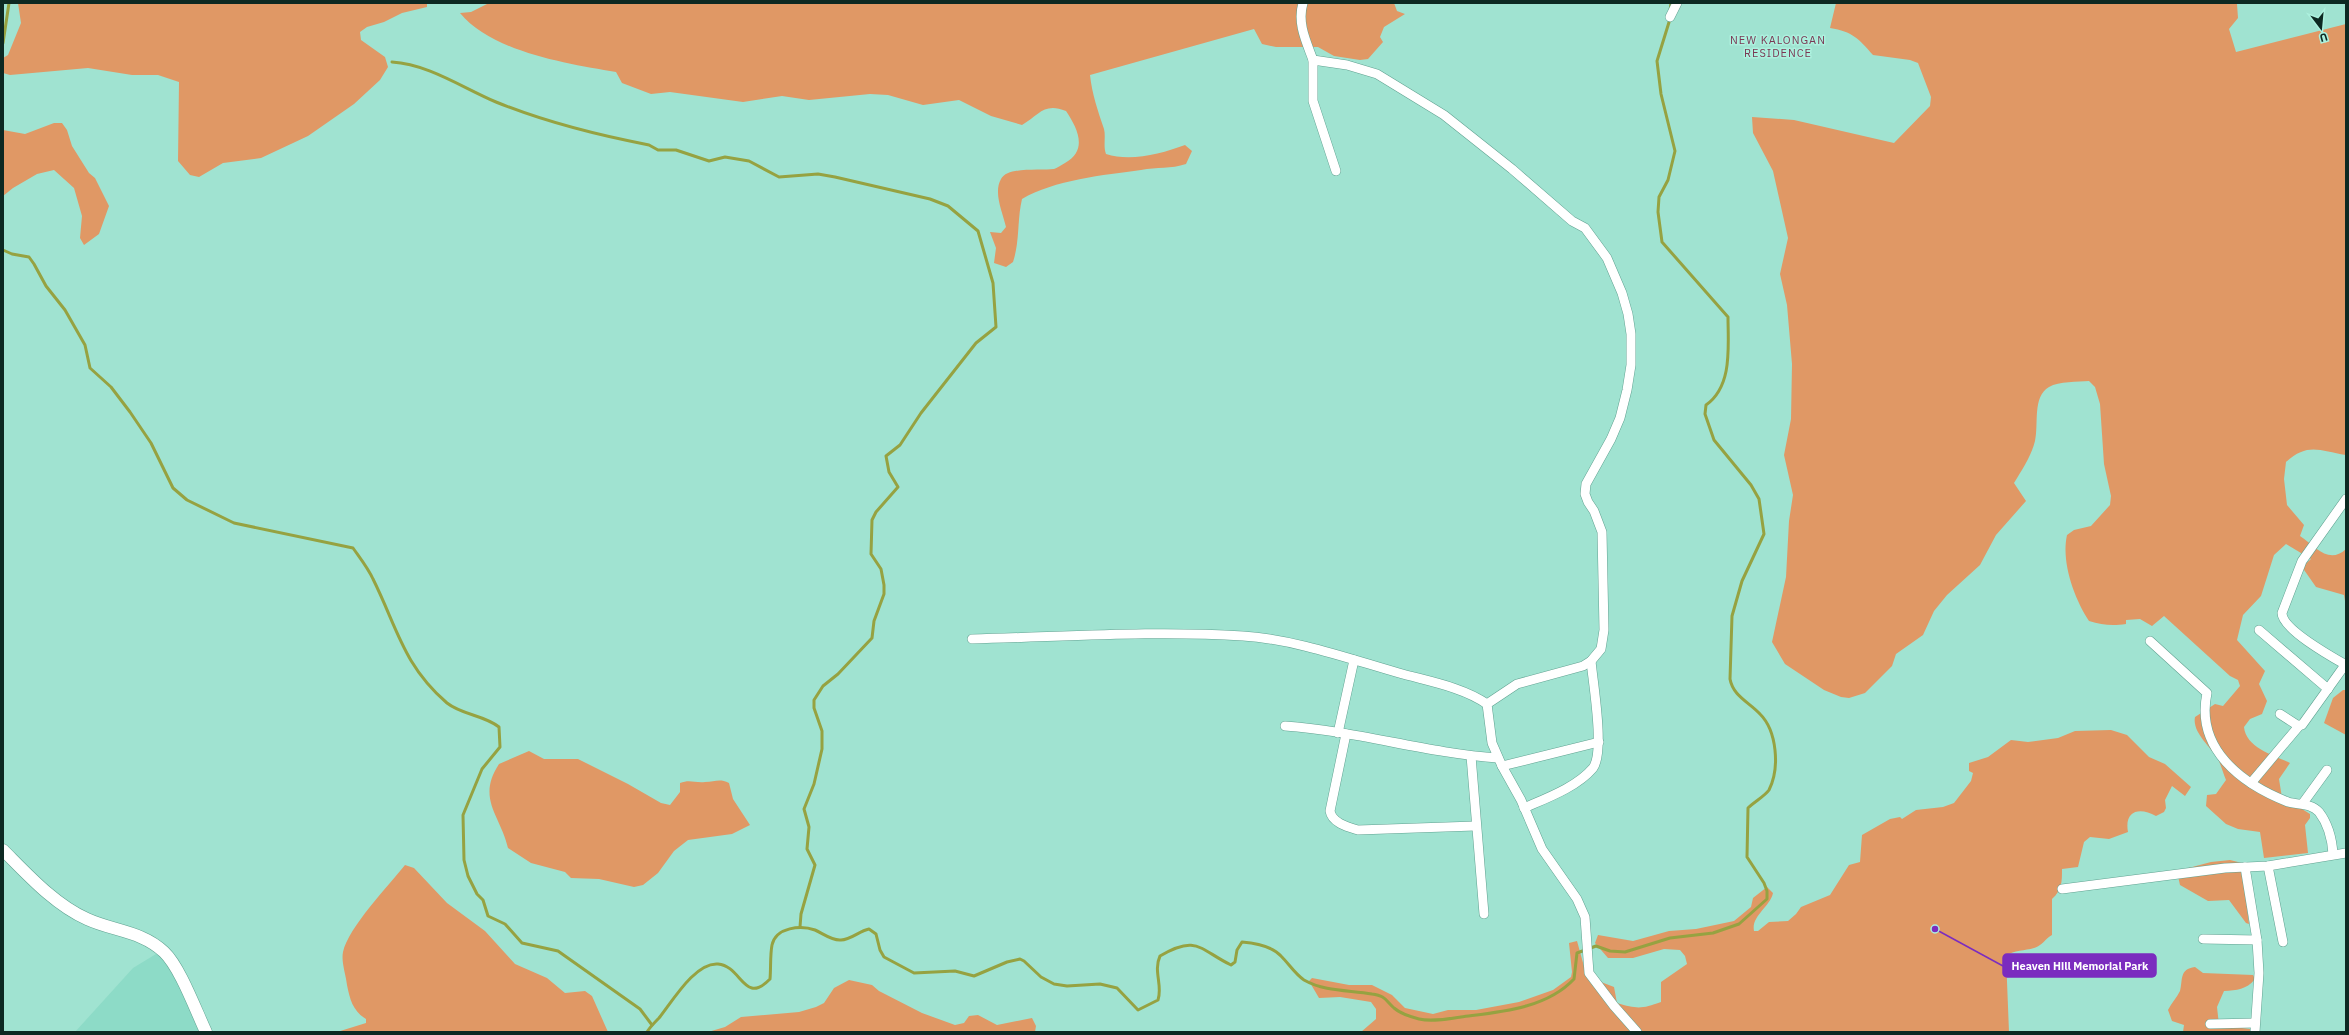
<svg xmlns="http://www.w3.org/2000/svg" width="2349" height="1035" viewBox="0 0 2349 1035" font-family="'IBM Plex Sans',sans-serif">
<rect width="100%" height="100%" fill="#a0e3d1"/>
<path fill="#8ddbc7" d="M156,954L161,956L185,995L201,1032H75L133,968Z"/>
<g fill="#e09865">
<path d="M18,3H427V7L402,13L384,22L367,27L360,32L361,40L385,57L388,67L380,80L354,104L308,136L261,158L223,163L199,177L190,175L178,161L179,82L158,75H132L88,68L10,75L3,73V58L8,55L21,23Z"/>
<path d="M489,3H1394L1397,11L1405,14L1384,27L1380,37L1383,42L1368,59L1360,60L1334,56L1318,47H1276L1262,44L1254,29L1090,75C1092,94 1098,111 1104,129C1106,137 1103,146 1106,154C1130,162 1161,154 1185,145L1192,151L1186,164C1171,169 1157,167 1141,170C1104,175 1054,180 1022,199C1017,220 1020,241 1013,262L1006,267L994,263L996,248L990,232L1001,233L1006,227C1003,213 993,193 1001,179C1008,166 1042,171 1054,169C1057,168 1061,165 1065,163C1088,150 1078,129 1066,111C1044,102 1039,115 1022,125L991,116L959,100L923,105L888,95L870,94L809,100L782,96L743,102L670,92L651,94L622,83L616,72C568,64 492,52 460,13L471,12Z"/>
<path d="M1836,3L2237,4L2238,18L2229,29L2236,52L2346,24V455C2320,451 2308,442 2286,462L2284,479L2287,505L2304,525L2300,536C2316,547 2329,565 2346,549V607L2344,595L2316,587L2302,567L2311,559L2286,544L2274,555L2261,596L2243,615L2237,640L2265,671L2259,684L2267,701L2262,714L2250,719L2244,727C2246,748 2274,755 2290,763L2279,779L2283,804L2302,809L2310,814V818L2305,825L2308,853L2264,858L2260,832L2238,829L2226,824L2206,806L2207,795L2216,794L2226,780C2223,773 2221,765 2218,759C2210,746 2192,732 2195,717L2215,704L2223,706L2240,686L2238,680L2230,676L2164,616L2152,626L2140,619L2126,620V624C2112,626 2102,625 2089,621C2074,598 2061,562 2067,535L2074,530L2091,526L2110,505L2111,496L2104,464L2100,404L2095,387L2089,381C2078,382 2059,381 2049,387C2032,397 2039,424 2035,441C2031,457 2022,470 2014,483L2026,501L1996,535L1980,565L1947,595L1934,611L1923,635L1896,654L1892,666L1865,693L1849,698L1841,697L1824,690L1785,664L1772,642L1786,577L1789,521L1793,495L1784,455L1791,419L1792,364L1787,305L1780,274L1788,238L1773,171L1753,133L1752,117L1794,120L1894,143L1930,106L1931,97L1918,63L1910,60L1873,55C1858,38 1853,32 1830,28Z"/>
<path d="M54,123H62L67,130L72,146L89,173L95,178L109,206L99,234L84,245L80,238L82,216L74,188L54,170L37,174L13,188L3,196V130L25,134Z"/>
<path d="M2343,690H2346V735L2324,723L2333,698Z"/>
<path d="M2111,730L2127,735L2149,757L2165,764L2191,787L2185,796L2172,786L2165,800L2166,808L2164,812L2156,816C2140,807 2124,810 2128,832L2109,839L2090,837L2084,842L2078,867L2062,869C2062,882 2062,890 2052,899V935C2046,938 2045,942 2040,945C2030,952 2016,948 2006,956L2009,1032H1361L1376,1019V1009L1371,1002L1340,997L1319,998L1309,981L1312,978L1349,985H1372L1392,995L1405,1008L1433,1014L1448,1010H1476L1519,1002L1553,990L1571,977L1572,972L1569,943L1577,941L1585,970L1601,982L1614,987L1617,1003C1637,1009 1642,1009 1661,1002V982L1687,964L1685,956L1680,950L1664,949L1633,958H1608L1595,943L1598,935L1633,941L1669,931L1696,929L1734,921L1751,907L1753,898L1767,887L1773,893C1770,907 1751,916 1754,931H1758L1769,922L1788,921L1796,914L1801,907L1830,895L1849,865L1860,862L1862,835L1890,819L1900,817L1902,819L1916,810L1943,807L1954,803L1971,781L1973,773L1969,771V763L1988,757L2011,740L2028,742L2058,738L2075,731Z"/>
<path d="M529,751L544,759H578L628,784L661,803L670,805L680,792V783C690,779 694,783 705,782C715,782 719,778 729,783L733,799L750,825L732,834L688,840L674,851L658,873L643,885L634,887L599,879L571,878L565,872L531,863L508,848C501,816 476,799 499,764Z"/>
<path d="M2230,860L2242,863L2249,924L2246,923L2229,900L2208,901L2180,885L2177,872L2181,870L2211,862Z"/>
<path d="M405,865L414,868L447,903L485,931L515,964L547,978L565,993L585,991L592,996L608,1032H337L366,1023V1019C353,1011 350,1000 347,985C346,975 341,962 343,952C348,928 389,885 405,865Z"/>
<path d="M2195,967L2203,973L2253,975L2255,979C2246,990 2237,990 2224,991L2217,1007L2219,1025L2250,1029V1032H2183L2184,1025L2172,1021L2168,1010C2171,1004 2177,997 2180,991C2183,980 2179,969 2195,967Z"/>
<path d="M849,980L872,985L879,991L922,1013L955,1025L964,1023L969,1016L978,1015L997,1025L1032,1018L1036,1026L1035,1032H708L725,1027L741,1017L799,1012L816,1007L824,1003L834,988Z"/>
</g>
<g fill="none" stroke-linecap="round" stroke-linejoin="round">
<g stroke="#96a241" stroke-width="3">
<path d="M1670,11L1671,3"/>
<path d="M3,43L9,3"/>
<path d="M392,62C428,64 463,88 496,102C545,122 597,135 649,145L658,150H676L709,161L725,157L749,161L779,177L818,174L835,177L930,199L948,206L978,231L993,283L996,327L976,343L921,413L900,445L886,456L889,472L898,487L876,512L872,520L871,554L881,569L884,585V594L874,621L872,638L838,674L823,686L814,700V708L822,731V749L814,784L804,809L809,827L807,849L815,865L801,914L800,927"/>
<path d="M3,250L12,254L29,257L34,264L46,286L65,310L85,345L90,368L111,387L130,412L151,443L173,488L187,500L234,523L353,548C360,558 368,568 373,579C397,627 403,665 447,703C462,715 484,715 499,727L500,747L482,769L463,815L464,860L468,876L477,894L483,900L488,916L505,924L522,943L558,951L565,956L640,1009L652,1025"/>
<path d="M647,1032C650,1027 655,1022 659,1018C672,1002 695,962 718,964C742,966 744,1006 770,979C771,968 770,955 772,945C776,927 801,925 815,930C822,933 832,941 841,940C851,940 859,931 869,929L876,934L880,950L884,957L914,973L955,971L974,976L1007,962L1020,959L1024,961L1041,977L1054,984L1067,986L1100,984L1117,988L1138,1010L1158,1000C1163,986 1153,971 1160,956C1197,934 1200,950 1231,965L1235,962L1237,950L1242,942C1254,943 1272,946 1281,956C1289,964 1295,974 1304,980C1325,992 1350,990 1372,994C1386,996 1385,1000 1394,1008C1400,1013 1411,1017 1419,1019C1432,1022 1448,1019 1461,1017C1499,1012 1546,1009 1574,979L1577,953L1596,946L1610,951L1625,952L1670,938L1713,933L1739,924L1767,899V891L1764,883L1747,857L1748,808C1754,802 1765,796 1769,790C1780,768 1777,731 1760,714C1749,702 1733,696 1730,679L1732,616L1742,581L1764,534L1759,499L1751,485L1714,440L1705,414L1706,405C1733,386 1728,346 1728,317L1662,242L1658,212L1659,197L1668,180L1675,151L1661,94L1657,61L1670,19"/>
</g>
<defs>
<g id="minor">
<path d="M1303,3C1297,23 1306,41 1313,60L1347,65L1377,74L1444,115L1512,169L1572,221L1585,228L1607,258L1622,293L1628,314L1631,334V365L1627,390L1620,418L1611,439L1586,484L1585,494L1588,502L1594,511L1602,532L1604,630L1601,649L1591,661L1583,666L1517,684L1487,704L1492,743L1502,766L1521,800L1542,849L1577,899L1585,917L1589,973L1614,1006L1637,1032"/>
<path d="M1670,17L1677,3"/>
<path d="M1313,60V101L1336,171"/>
<path d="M2346,499L2302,561L2282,613C2282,629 2332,657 2346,665"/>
<path d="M2259,630L2328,689"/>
<path d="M972,639C1062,637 1153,630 1243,636C1294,639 1350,659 1399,673C1427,681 1463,687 1487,704"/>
<path d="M2150,641L2207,693C2195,749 2242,784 2288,802C2298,805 2311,803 2319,812C2329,825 2332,839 2333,854"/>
<path d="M2280,714L2297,725H2302L2345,665"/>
<path d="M1285,726C1357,731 1426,753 1498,758"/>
<path d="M1338,733L1354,660"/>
<path d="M1346,734L1330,811C1332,823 1348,827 1358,830L1475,826"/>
<path d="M1471,756L1484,914"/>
<path d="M1502,766L1599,742"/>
<path d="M2251,783L2299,726"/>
<path d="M2303,803L2327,770"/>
<path d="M1524,808C1547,798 1577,787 1593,768C1605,752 1593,683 1591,661"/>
<path d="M2268,866L2283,942"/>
<path d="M2245,867L2257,940L2259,973L2255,1032"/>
<path d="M2062,889L2225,868L2268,866L2346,853"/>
<path d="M2203,939L2257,940"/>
<path d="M2210,1024L2255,1023"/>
</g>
<path id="major" d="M3,850C27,874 55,905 87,919C113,931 142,931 164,952C180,967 196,1011 206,1032"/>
</defs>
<use href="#minor" stroke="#60a291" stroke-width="10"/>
<use href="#major" stroke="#60a291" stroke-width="13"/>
<use href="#minor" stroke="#fff" stroke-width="9"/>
<use href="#major" stroke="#fff" stroke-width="12"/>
</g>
<g text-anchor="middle" stroke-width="3" stroke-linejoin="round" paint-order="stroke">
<g font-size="11" letter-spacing="1" fill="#7a3753" stroke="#acf1de">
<text x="1778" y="44">NEW KALONGAN<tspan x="1778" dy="13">RESIDENCE</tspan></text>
</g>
</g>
<path fill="none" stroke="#7b2cbf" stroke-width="1.5" d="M1935 929L2003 966"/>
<circle fill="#7b2cbf" stroke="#acf1de" stroke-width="1.5" cx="1935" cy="929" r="4"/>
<rect fill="#7b2cbf" stroke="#7b2cbf" stroke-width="1.5" x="2003" y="954" width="153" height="23" rx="4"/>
<g font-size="11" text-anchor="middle" font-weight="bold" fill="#fff">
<text x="2080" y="970">Heaven Hill Memorial Park</text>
</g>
<rect width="2349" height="1035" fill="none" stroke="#0d2922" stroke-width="8"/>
<g transform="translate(2321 28) rotate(164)" stroke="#acf1de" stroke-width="3" paint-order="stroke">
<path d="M0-3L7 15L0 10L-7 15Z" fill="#0d2922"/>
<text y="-6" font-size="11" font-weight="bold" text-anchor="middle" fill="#0d2922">U</text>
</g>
</svg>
